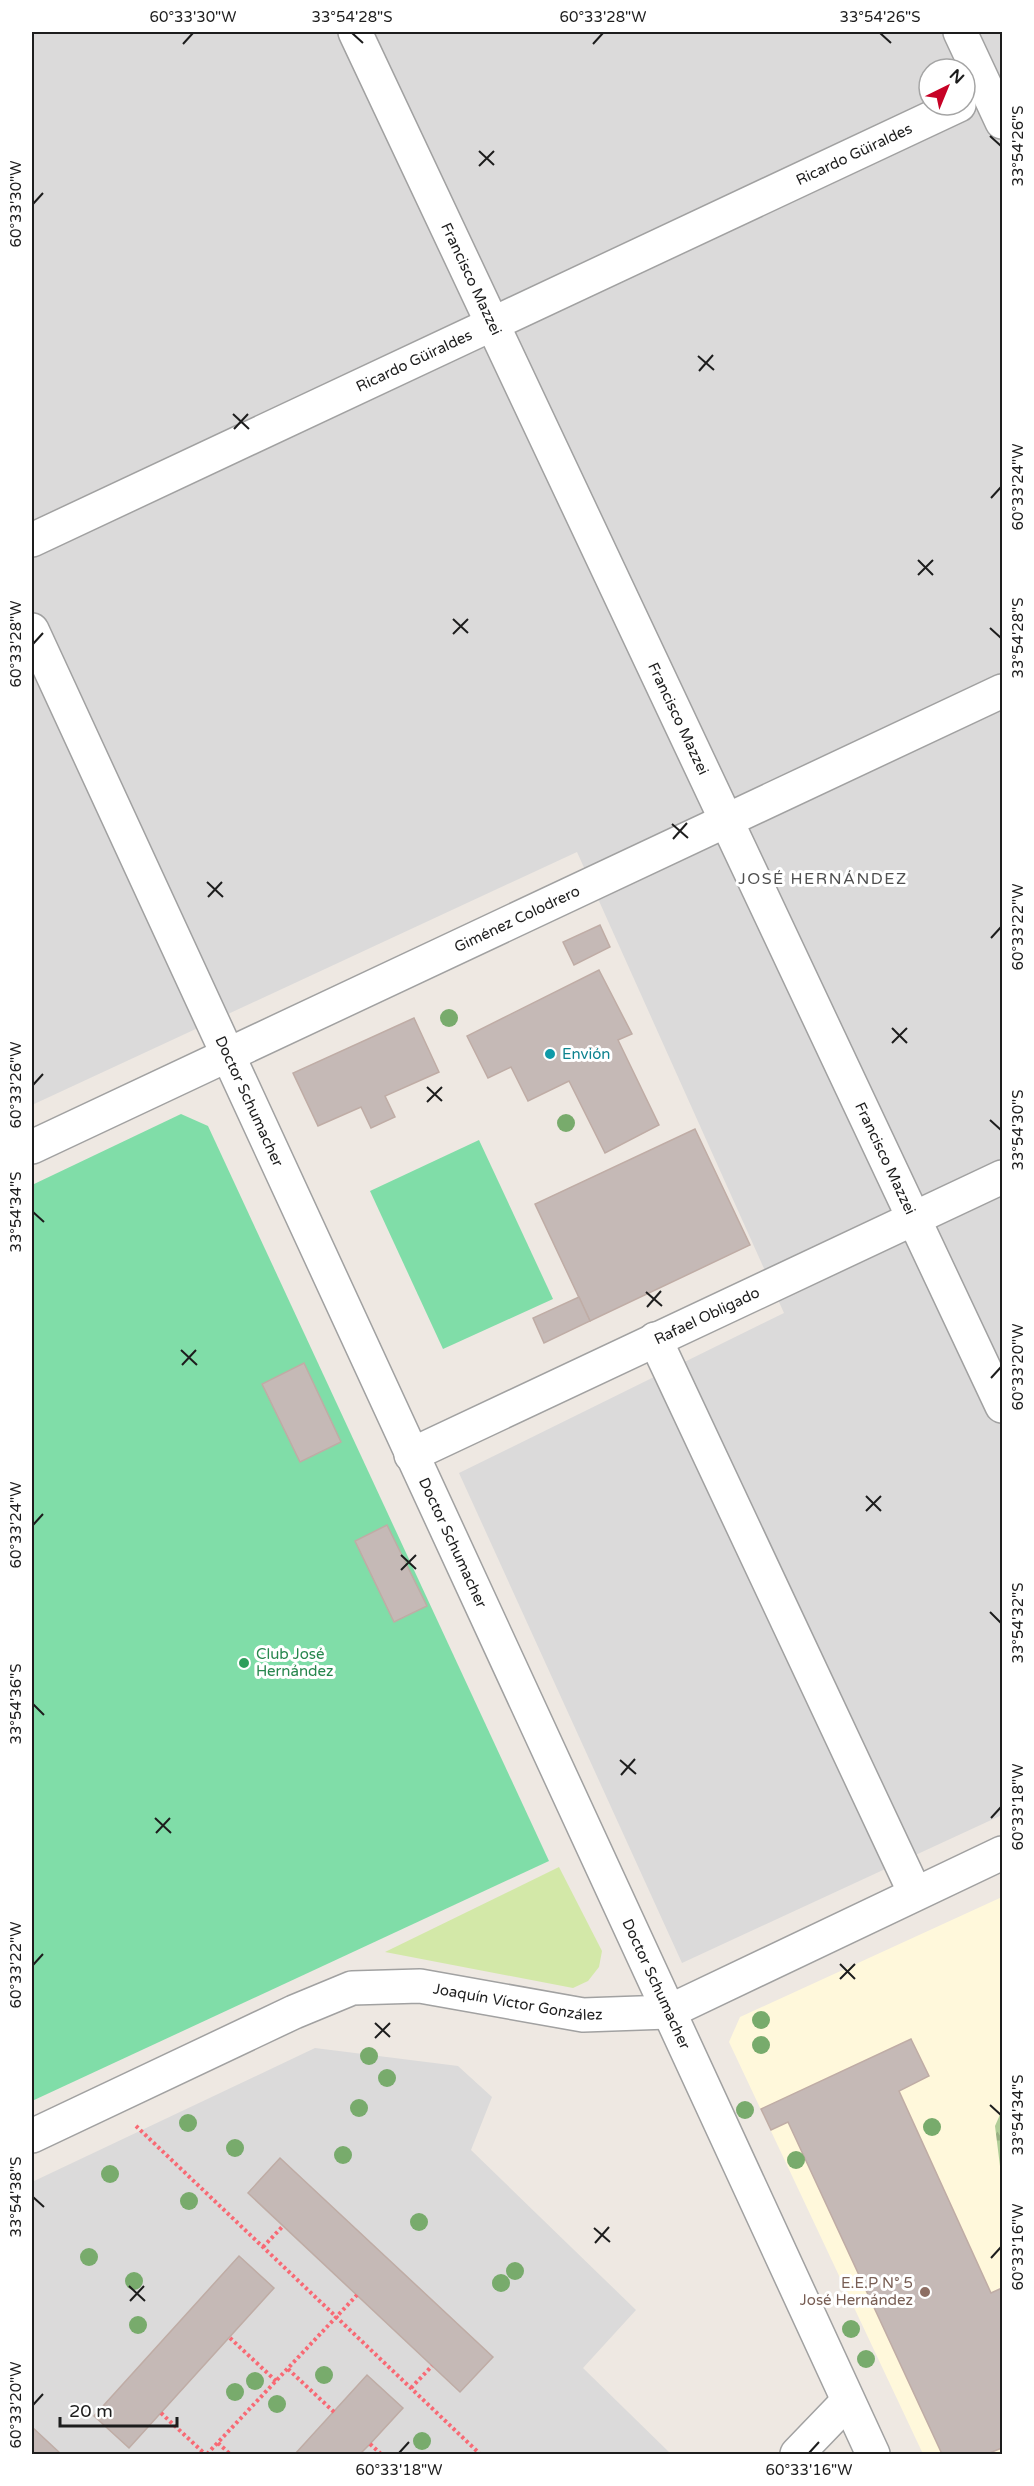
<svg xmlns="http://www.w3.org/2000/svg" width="1034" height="2486" viewBox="0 0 1034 2486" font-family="'Varela Round',sans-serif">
<defs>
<pattern id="forest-firs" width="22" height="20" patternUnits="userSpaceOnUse" patternTransform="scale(1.5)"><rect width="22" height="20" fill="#b1cd97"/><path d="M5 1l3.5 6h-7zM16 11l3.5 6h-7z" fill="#98b082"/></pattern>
</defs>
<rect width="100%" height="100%" fill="#eee8e2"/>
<g fill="#dbdada" fill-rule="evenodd">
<path d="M32,32H1002V1815L682,1963L459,1473L784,1313L577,852L32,1105ZM929,69H965V105H929Z"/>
<path d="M315,2048L458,2066L492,2097L471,2150L636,2310L583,2368L671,2454H32V2182Z"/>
</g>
<path fill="#fff8db" d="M1002,1897V2454H923L729,2042L740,2017Z"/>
<path fill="#d3e8a8" d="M559,1867L602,1951L599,1967L588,1981L573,1988L385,1952Z"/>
<path fill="url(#forest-firs)" d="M1002,2110V2182L995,2126Z"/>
<g fill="#80dda8">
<path d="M181,1114L208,1126L549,1861L32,2101V1185Z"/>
<path d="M479,1140L553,1299L443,1349L370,1191Z"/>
</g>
<g fill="#c5b9b6" stroke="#bfaca5" stroke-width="1.5">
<path d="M600,925L610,947L574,965L563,942Z"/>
<path d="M599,970L632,1034L618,1040L659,1125L605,1153L569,1081L528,1101L511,1067L488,1078L467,1036Z"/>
<path d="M414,1018L439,1072L385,1096L395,1117L371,1128L361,1107L318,1126L293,1073Z"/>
<path d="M695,1129L750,1245L590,1321L535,1204Z"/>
<path d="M579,1297L590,1321L544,1343L533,1318Z"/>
<path d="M304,1363L341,1442L300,1462L262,1384Z"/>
<path d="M387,1525L427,1606L394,1622L355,1541Z"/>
<path d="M911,2039L929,2076L899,2091L991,2293L1002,2288V2448L987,2454H942L788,2122L771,2130L761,2109Z"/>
<path d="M280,2158L493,2357L460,2392L248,2193Z"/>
<path d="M239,2256L274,2288L129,2448L94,2416Z"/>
<path d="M367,2375L403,2408L370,2444L360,2454H295Z"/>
<path d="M32,2427L61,2454H32Z"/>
</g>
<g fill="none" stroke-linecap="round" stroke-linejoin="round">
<defs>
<g id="street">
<path id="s1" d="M355,32L1002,1406"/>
<path d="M960,32L1002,122"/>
<path id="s2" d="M32,540L959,105"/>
<path id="s3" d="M32,630L873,2454"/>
<path id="s4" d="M32,1147L1002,691"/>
<path d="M655,1339L915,1893"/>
<path id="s5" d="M411,1455L1002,1177"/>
<path id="s6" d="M32,2136L294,2012L352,1988L420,1986L583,2015L668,2012L1002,1853"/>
<path d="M797,2454L847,2402"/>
</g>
</defs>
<use href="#street" stroke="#a1a1a1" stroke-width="36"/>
<g stroke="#f86974" stroke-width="4" stroke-dasharray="3 3" stroke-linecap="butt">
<path d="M136,2126L480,2454"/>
<path d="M263,2247L283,2226"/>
<path d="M230,2338L276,2381"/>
<path d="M288,2369L334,2412"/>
<path d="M411,2388L432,2366"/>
<path d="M161,2413L205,2454"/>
<path d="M218,2443L230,2454"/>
<path d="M370,2444L381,2454"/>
<path d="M207,2454L357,2295"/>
</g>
<use href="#street" stroke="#fff" stroke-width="33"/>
</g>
<g fill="#78ab6c">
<circle cx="449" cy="1018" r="9"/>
<circle cx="566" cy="1123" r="9"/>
<circle cx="761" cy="2020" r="9"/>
<circle cx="761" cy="2045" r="9"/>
<circle cx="369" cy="2056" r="9"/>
<circle cx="387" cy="2078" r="9"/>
<circle cx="359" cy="2108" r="9"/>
<circle cx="745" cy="2110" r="9"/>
<circle cx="188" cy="2123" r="9"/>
<circle cx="932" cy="2127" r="9"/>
<circle cx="235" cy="2148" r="9"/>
<circle cx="343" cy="2155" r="9"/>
<circle cx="796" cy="2160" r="9"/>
<circle cx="110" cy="2174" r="9"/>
<circle cx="189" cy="2201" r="9"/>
<circle cx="419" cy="2222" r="9"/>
<circle cx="89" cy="2257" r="9"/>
<circle cx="515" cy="2271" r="9"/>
<circle cx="134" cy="2281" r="9"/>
<circle cx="501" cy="2283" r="9"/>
<circle cx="138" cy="2325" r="9"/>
<circle cx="851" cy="2329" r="9"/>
<circle cx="866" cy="2359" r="9"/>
<circle cx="324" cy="2375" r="9"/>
<circle cx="255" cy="2381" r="9"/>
<circle cx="235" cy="2392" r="9"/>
<circle cx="277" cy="2404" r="9"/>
<circle cx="422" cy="2441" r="9"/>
</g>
<path fill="none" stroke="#1d1d1d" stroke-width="2" d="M352,33L363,43M880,33L891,43M183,44L193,33M593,44L603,33M990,136L1001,146M479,151L494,165M479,166L494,151M33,204L43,193M698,356L714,370M699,371L713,355M233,414L249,429M234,429L248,414M991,498L1001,487M918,560L933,575M918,575L933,560M453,619L468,633M990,628L1001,638M453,634L468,619M33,644L43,633M672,824L688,838M673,839L687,823M207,882L223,897M208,897L222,882M991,938L1001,927M892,1028L907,1043M892,1043L907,1028M33,1085L43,1074M427,1087L442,1101M427,1102L442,1087M990,1120L1001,1130M33,1212L44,1222M646,1292L662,1306M647,1307L661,1291M181,1350L197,1365M182,1365L196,1350M991,1378L1001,1367M866,1496L881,1511M866,1511L881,1496M33,1525L43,1514M401,1555L416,1569M401,1570L416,1555M990,1612L1001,1623M33,1704L44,1715M620,1760L636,1774M621,1775L635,1759M155,1818L171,1833M991,1818L1001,1807M156,1833L170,1818M840,1964L855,1979M33,1965L43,1954M840,1979L855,1964M375,2023L390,2037M375,2038L390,2023M990,2105L1001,2115M33,2197L44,2207M594,2228L610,2242M595,2243L609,2227M991,2258L1001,2247M129,2286L145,2301M130,2301L144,2286M33,2405L43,2394M399,2453L409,2442M809,2453L819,2442"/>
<circle fill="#0f9aa8" stroke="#fff" stroke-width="2" cx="550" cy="1054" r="6"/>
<circle fill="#2e9e5b" stroke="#fff" stroke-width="2" cx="244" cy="1663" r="6"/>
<circle fill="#8d6e63" stroke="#fff" stroke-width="2" cx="925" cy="2292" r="6"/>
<g text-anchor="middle" stroke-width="6" stroke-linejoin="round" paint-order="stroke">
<g font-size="15" fill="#1d1d1d" stroke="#fff">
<text dy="5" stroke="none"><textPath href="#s2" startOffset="908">Ricardo Güiraldes</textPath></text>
<text dy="5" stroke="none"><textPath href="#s1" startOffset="273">Francisco Mazzei</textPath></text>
<text dy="5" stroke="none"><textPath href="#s2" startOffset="422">Ricardo Güiraldes</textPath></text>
<text dy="5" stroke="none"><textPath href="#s1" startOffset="759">Francisco Mazzei</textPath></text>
<text dy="5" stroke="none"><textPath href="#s4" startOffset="536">Giménez Colodrero</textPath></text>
<text dy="5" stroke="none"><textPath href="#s3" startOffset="519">Doctor Schumacher</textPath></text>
<text dy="5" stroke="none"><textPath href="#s1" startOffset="1245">Francisco Mazzei</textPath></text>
<text dy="5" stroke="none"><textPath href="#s5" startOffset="327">Rafael Obligado</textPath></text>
<text dy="5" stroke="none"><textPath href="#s3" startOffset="1005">Doctor Schumacher</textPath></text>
<text dy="5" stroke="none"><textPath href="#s3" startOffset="1491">Doctor Schumacher</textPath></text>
<text dy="5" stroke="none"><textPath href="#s6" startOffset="520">Joaquín Víctor González</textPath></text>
</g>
<g font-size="15" fill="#0d838f" stroke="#fff" text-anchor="start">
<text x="562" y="1059">Envión</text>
</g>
<g font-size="15" fill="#27864d" stroke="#fff" text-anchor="start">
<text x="256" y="1659">Club José<tspan x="256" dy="17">Hernández</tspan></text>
</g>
<g font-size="15" fill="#785e54" stroke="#fff" text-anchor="end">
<text x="913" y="2288">E.E.P N° 5<tspan x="913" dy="17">José Hernández</tspan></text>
</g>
<g font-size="16" letter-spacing="1.5" fill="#505050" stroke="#fff">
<text x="823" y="884">JOSÉ HERNÁNDEZ</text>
</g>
</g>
<rect width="1034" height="2486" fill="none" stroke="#ffffff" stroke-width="66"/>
<g transform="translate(947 87) rotate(43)"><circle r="28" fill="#ffffff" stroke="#a5a5a5" stroke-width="1.5"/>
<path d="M0-4.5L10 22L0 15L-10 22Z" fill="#c70226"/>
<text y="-9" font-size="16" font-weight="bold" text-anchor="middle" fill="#1d1d1d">N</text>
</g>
<path d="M60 2417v9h117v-9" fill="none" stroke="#1d1d1d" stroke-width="3"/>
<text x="69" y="2417" font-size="18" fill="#1d1d1d" stroke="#ffffff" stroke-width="4.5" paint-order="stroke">20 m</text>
<rect x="33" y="33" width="968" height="2420" fill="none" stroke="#1d1d1d" stroke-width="2"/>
<g font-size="15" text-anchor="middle" fill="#1d1d1d">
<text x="193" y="22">60°33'30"W</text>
<text x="352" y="22">33°54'28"S</text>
<text x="603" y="22">60°33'28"W</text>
<text x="880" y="22">33°54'26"S</text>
<text transform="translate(1018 146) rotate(-90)" y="5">33°54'26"S</text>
<text transform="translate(16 204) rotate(-90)" y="5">60°33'30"W</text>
<text transform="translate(1018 487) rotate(-90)" y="5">60°33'24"W</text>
<text transform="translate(1018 638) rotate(-90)" y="5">33°54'28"S</text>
<text transform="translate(16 644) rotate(-90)" y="5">60°33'28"W</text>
<text transform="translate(1018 927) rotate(-90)" y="5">60°33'22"W</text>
<text transform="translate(16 1085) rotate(-90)" y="5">60°33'26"W</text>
<text transform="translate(1018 1130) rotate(-90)" y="5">33°54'30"S</text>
<text transform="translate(16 1212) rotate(-90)" y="5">33°54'34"S</text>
<text transform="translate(1018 1367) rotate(-90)" y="5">60°33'20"W</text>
<text transform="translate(16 1525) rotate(-90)" y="5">60°33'24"W</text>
<text transform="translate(1018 1623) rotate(-90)" y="5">33°54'32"S</text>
<text transform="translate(16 1704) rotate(-90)" y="5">33°54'36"S</text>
<text transform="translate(1018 1807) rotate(-90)" y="5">60°33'18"W</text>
<text transform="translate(16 1965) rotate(-90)" y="5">60°33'22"W</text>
<text transform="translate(1018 2115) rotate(-90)" y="5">33°54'34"S</text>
<text transform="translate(16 2197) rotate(-90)" y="5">33°54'38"S</text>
<text transform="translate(1018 2247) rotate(-90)" y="5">60°33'16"W</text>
<text transform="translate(16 2405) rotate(-90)" y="5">60°33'20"W</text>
<text x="399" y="2475">60°33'18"W</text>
<text x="809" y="2475">60°33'16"W</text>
</g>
</svg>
